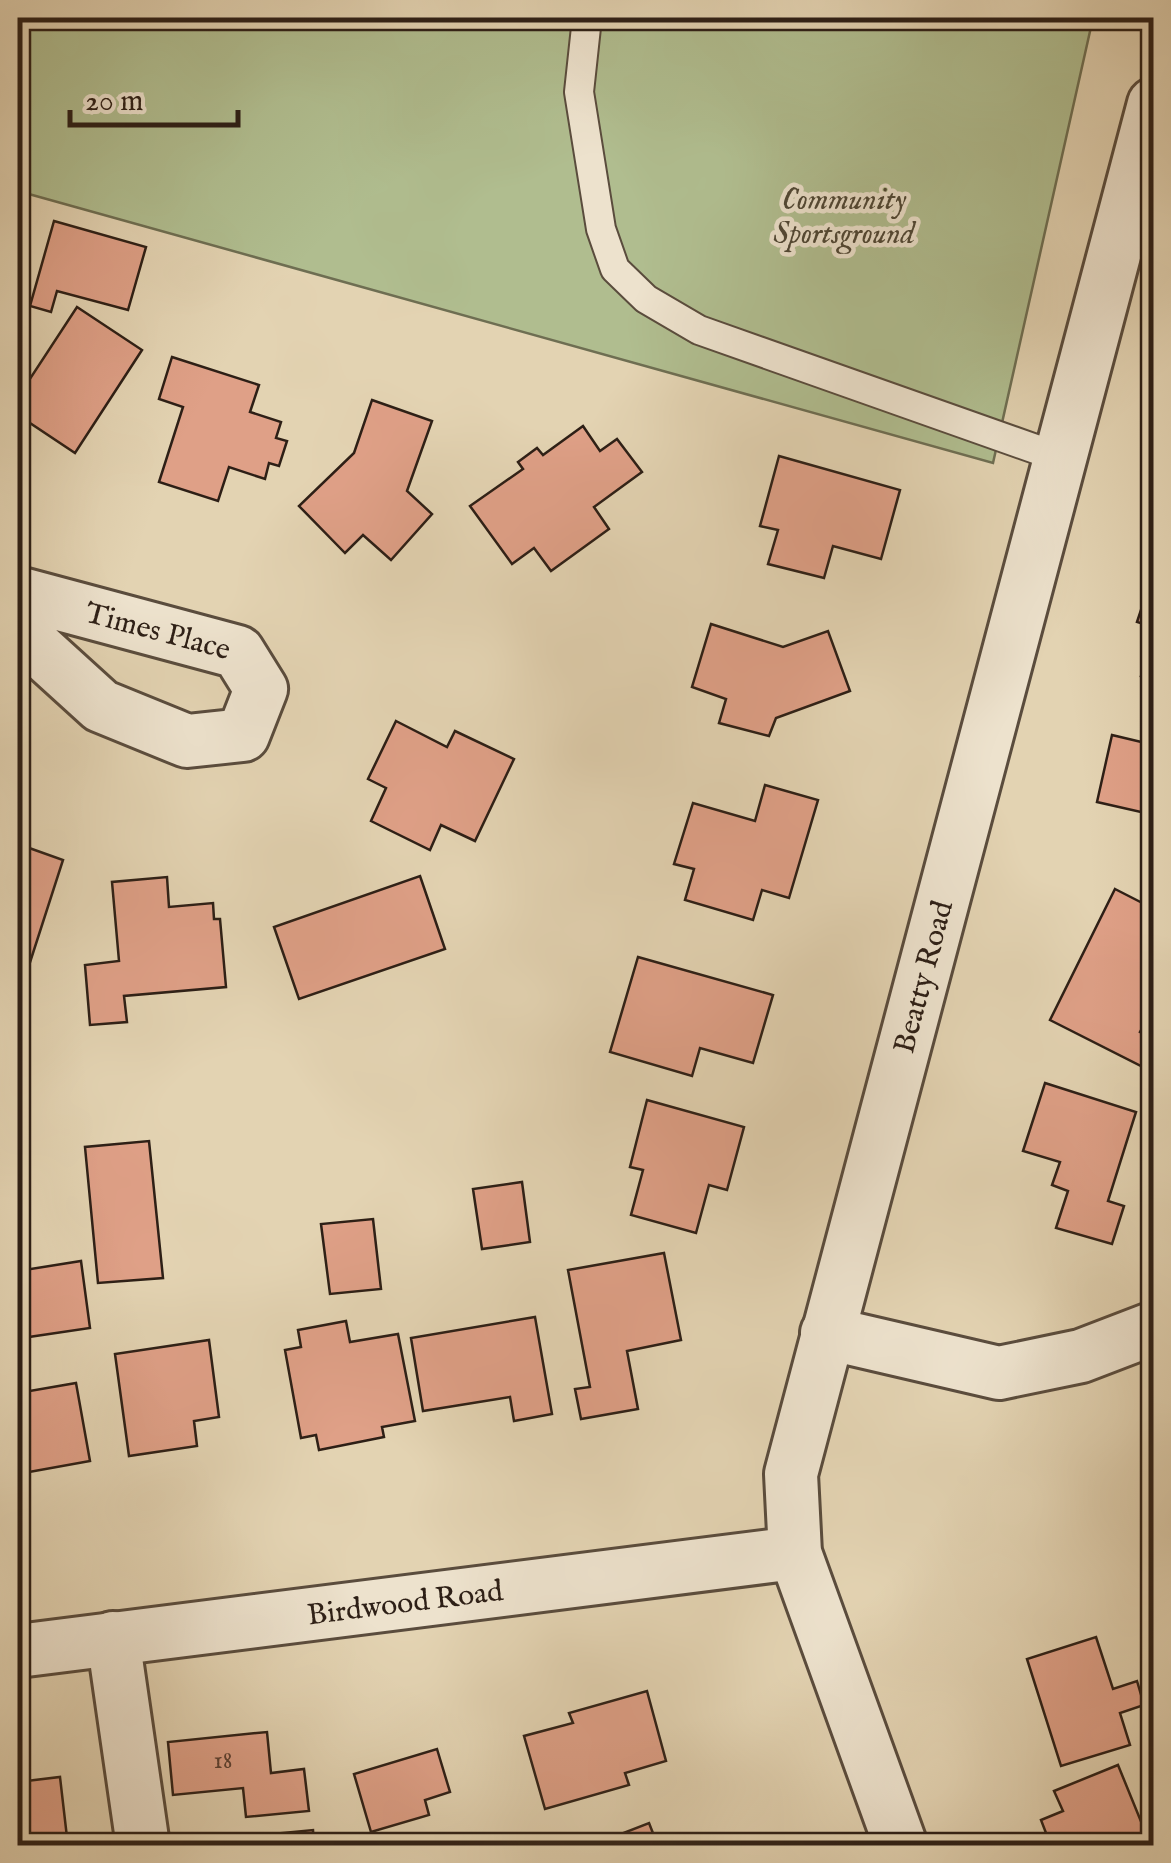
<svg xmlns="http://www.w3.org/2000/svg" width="1171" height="1863" viewBox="0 0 1171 1863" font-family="'IM FELL English',serif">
<rect width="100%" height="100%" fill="#e3d3b2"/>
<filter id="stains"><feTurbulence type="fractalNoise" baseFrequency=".002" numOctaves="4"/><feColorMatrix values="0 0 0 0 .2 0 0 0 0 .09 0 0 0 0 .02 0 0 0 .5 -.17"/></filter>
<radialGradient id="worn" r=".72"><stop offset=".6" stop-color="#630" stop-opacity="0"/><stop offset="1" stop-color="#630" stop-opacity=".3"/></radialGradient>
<path fill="#b0bd8f" stroke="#6e6e52" stroke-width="2.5" d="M18,18H1093L993,463L18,191Z"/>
<g fill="#dfa087" stroke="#2d1f16" stroke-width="2.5">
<path d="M54,221L146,247L128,310L57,291L51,312L30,306Z"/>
<path d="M77,307L142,350L75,453L18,415V397Z"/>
<path d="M172,357L259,385L250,412L281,422L276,438L287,441L279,466L269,463L265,479L229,467L218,501L159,482L183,407L159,399Z"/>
<path d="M372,400L432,421L407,491L432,514L391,560L363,535L345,553L299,506L354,453Z"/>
<path d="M583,426L600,451L617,439L642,472L594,507L609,529L551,571L534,548L512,564L470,506L523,469L518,462L537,448L543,455Z"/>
<path d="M779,456L900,490L881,559L833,546L824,578L768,564L778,530L760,526Z"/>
<path d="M1146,595L1154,598V627L1137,622Z"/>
<path d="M711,624L783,647L828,631L850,691L776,718L769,736L719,723L726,699L692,687Z"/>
<path d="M1154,636V679L1141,676Z"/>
<path d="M396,721L447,747L455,731L514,759L475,841L441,825L430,850L371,821L386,788L368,779Z"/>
<path d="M1112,735L1154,745V815L1097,802Z"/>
<path d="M765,785L818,800L789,898L762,890L753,920L685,900L694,869L674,864L693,803L755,821Z"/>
<path d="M18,844L63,860L23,984L18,982Z"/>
<path d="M420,876L445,949L299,999L274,927Z"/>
<path d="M167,877L169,907L213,903L214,919H220L226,987L124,996L127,1022L90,1025L85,965L119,961L112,882Z"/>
<path d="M1115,889L1154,909V1006L1140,1032L1154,1040V1056L1147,1069L1050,1020Z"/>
<path d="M638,957L773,995L753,1063L700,1048L692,1076L610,1052Z"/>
<path d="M1045,1083L1136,1112L1108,1201L1124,1206L1112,1244L1056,1228L1068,1191L1052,1185L1060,1162L1023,1151Z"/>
<path d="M647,1100L744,1127L727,1190L709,1185L696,1233L631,1215L643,1170L630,1167Z"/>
<path d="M149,1141L163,1278L98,1283L85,1147Z"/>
<path d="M522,1182L530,1242L482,1249L473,1189Z"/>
<path d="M373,1219L381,1289L330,1294L321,1224Z"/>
<path d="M664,1253L681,1340L627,1351L638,1409L581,1419L575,1389L590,1387L568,1270Z"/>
<path d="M81,1261L90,1328L22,1338L18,1271Z"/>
<path d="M535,1317L552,1414L514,1421L510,1397L423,1411L411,1338Z"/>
<path d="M346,1321L350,1342L398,1334L415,1421L382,1427L384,1437L319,1450L316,1435L301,1438L285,1350L301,1347L298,1330Z"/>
<path d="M209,1340L219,1417L194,1421L197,1446L129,1456L115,1354Z"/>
<path d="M76,1383L90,1461L18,1474V1393Z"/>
<path d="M1096,1637L1113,1689L1137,1681L1144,1705L1120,1713L1130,1745L1061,1766L1027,1659Z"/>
<path d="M647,1691L666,1761L625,1773L629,1785L545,1809L524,1736L573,1723L569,1713Z"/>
<path d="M267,1732L271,1773L304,1769L309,1811L246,1817L243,1788L173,1795L168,1742Z"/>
<path d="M437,1749L450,1792L425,1800L429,1815L371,1832L354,1774Z"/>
<path d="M1118,1765L1151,1846H1051L1041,1820L1063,1811L1054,1791Z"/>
<path d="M60,1777L68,1846H18V1782Z"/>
<path d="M649,1823L658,1846H590Z"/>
<path d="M313,1830L314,1846H210L209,1840Z"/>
</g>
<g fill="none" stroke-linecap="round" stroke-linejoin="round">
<defs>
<path id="lane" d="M587,18L579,92L601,229L615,269L646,299L699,330L1061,458"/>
<g id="street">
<path id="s1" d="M18,593L238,652L261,689L243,735L187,741L101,706L24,636L18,623"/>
<path d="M827,1333L999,1373L1081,1356L1154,1328"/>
<path d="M113,1638L143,1846"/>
<path id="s2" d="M18,1651L795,1553"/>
<path id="s3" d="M901,1846L795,1553L791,1474L1154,104"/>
</g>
</defs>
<use href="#lane" stroke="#5a4c3d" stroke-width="32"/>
<use href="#street" stroke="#5a4c3d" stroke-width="58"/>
<use href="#lane" stroke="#ede2cd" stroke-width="28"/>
<use href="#street" stroke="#ede2cd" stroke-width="52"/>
</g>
<g text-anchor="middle" stroke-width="9" stroke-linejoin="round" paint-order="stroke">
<g font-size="25" fill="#5a3f32">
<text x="223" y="1768">18</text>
</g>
<g font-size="30" font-style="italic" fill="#4e4634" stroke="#ede2cd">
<text x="844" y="209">Community<tspan x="844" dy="34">Sportsground</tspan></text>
</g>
<g font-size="30" fill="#2d1f16" stroke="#ede2cd">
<text dy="10" stroke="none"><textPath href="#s1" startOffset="145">Times Place</textPath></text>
<text dy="10" stroke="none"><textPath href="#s3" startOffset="905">Beatty Road</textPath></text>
<text dy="10" stroke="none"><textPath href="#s2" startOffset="390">Birdwood Road</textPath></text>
</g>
</g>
<rect width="1171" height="1863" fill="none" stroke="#e3d3b2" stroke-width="60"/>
<rect x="20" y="20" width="1131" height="1823" fill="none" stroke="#2d1f16" stroke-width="5"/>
<rect x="30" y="30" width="1111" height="1803" fill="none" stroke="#2d1f16" stroke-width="2.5"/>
<path d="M70 110v15h168v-15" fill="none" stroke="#2d1f16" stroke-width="5"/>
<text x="85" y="110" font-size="30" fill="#2d1f16" stroke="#ede2cd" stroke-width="8" paint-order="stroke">20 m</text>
<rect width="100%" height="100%" filter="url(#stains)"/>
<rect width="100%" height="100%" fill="url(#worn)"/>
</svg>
